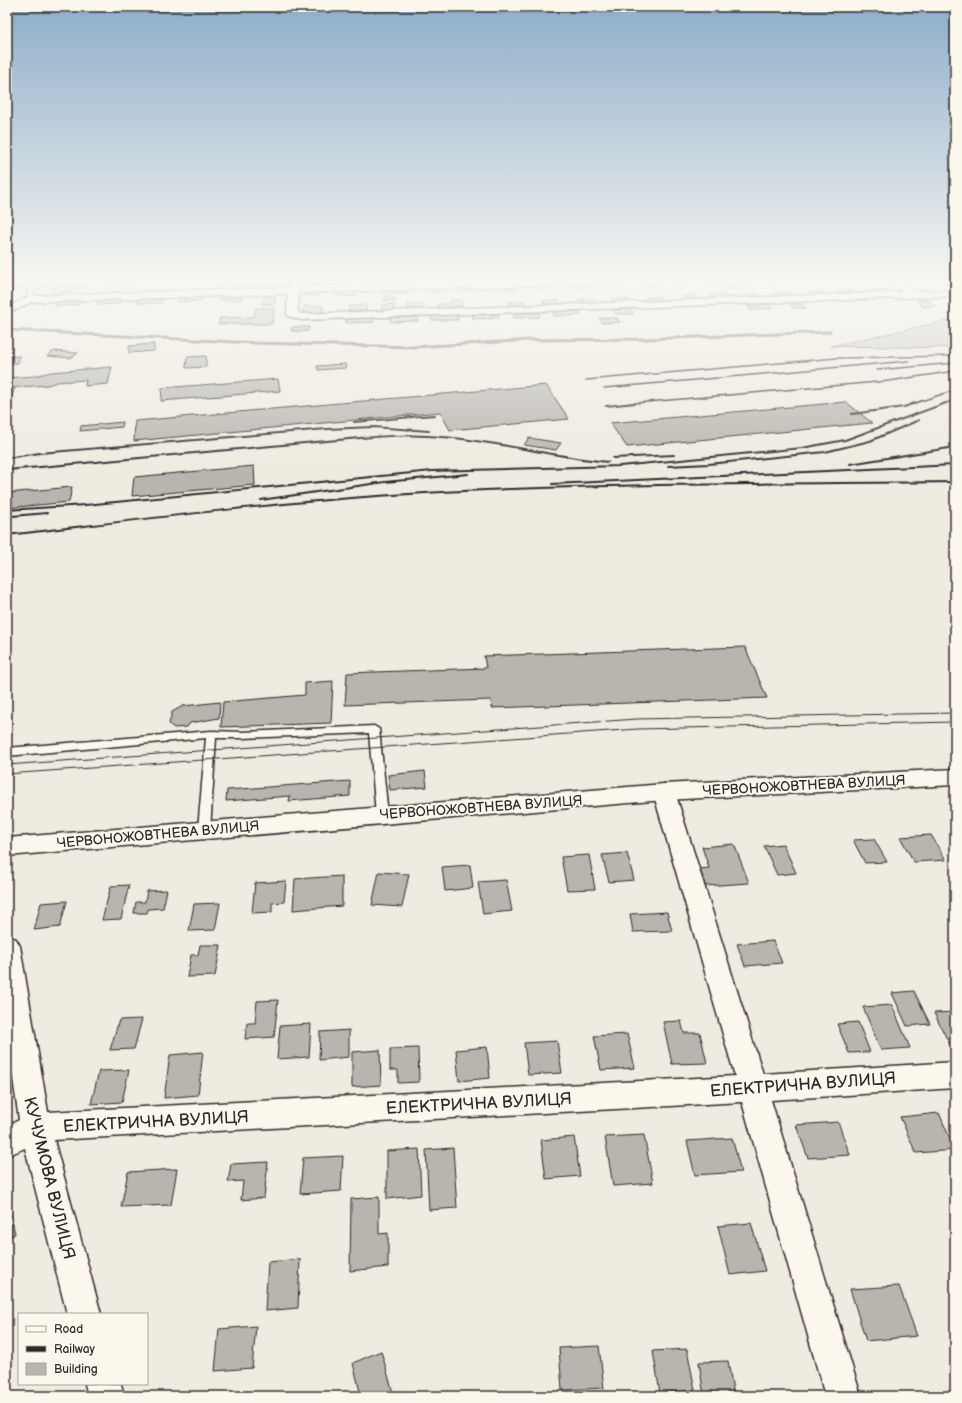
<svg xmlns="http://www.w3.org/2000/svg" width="962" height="1403" viewBox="0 0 962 1403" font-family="'Balsamiq Sans',sans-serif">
<rect width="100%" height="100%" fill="#eeebe0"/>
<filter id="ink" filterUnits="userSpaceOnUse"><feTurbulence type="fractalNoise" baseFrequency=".025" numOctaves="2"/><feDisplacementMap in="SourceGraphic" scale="8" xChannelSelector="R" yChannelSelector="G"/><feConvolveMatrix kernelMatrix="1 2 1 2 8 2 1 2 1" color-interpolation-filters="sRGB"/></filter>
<g filter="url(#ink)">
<path fill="#cecbc2" stroke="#7c7b76" d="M955,320V348L831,346L946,321Z"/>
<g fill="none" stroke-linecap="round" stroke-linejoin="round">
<path stroke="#74726e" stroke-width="3" d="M7,330L256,343L414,347L530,340L646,339L830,332"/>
</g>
<g fill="#b8b5ae" stroke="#2b2b2b">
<path d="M131,278H144L146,281L111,285L108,280Z"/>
<path d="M347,278H353V283L336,284V281L347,279Z"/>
<path d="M363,278H375L376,283H363Z"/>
<path d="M393,278H411L412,280L394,281Z"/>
<path d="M428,278H442V281H429Z"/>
<path d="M488,278H505L506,280L489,281Z"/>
<path d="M794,278H808L812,281L797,282Z"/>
<path d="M824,278H840L843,280L828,281Z"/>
<path d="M760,279H775L779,282L764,283Z"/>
<path d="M321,280V284L307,285V281Z"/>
<path d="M700,280H727L735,289H726L722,285H704Z"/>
<path d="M746,280L749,284H734L731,281Z"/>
<path d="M669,282H684L687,285L671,286Z"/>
<path d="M85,283L87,288L57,293L51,292L49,287L73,286V284Z"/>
<path d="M638,283H651L653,286H640Z"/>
<path d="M946,283H955V290H953Z"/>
<path d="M606,284H619L620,287H607Z"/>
<path d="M572,285H585L586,288H573Z"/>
<path d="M537,286H551L552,289H538Z"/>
<path d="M504,287H517L518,290H505Z"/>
<path d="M459,288H471L472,291H460Z"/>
<rect x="396" y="289" width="12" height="5"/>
<path d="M433,289H444L445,292L433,293Z"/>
<path d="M869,290H884L888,293L873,294Z"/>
<path d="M383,291H394L395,300L384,301V298H387V294H383Z"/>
<path d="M838,291H854L858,294L842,295Z"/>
<rect x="336" y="292" width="21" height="4"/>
<path d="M807,292H822L826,296H811Z"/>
<path d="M307,293H319L318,296H306Z"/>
<path d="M775,293H791L794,297H778Z"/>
<path d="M277,294L274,304H262L265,295Z"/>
<path d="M758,294L761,298H746L743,295Z"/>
<path d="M710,295H726L729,299H713Z"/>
<path d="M219,296H242L241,300H218Z"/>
<path d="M682,296H698L701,300H685Z"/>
<path d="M202,297L201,301L178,302L179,298Z"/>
<path d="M660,297L662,301H646L644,298Z"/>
<path d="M627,298L630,302H614L612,299Z"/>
<path d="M139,299H162L161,303H137Z"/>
<path d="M594,299L596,303H580L578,300Z"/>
<path d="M122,300L120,304L96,305L99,301Z"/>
<path d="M450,300H461L462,306L452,307Z"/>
<path d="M559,300L561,304H544L543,301Z"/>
<path d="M928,300L935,306L923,307L916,301Z"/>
<path d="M81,301L78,305L55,306L57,302Z"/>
<path d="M524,301L525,305L509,306L508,302Z"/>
<path d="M394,304V311H382V305Z"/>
<path d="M408,304H421L422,310H409Z"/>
<path d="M437,304H448L449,308L438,309Z"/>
<path d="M769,304L772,308L761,309L757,305Z"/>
<path d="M790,304H802L806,308H794Z"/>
<path d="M366,305L367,312H349V306Z"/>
<path d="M304,306H323V313L303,314Z"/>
<path d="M747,306H756L759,310H750Z"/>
<path d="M256,308H274L272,324H218L220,318L254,317Z"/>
<path d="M630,309L633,314H616L613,310Z"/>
<path d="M579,311L581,315L554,316L553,312Z"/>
<path d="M513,313H539L540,317L514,318Z"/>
<path d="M498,314L499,318L473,319L472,315Z"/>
<path d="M457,315L458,320H431L430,316Z"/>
<path d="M417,316L418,321L391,322L390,317Z"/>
<path d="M373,318L374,322L346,323L347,319Z"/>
<path d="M599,318H617L620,322L602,323Z"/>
<path d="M292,327H309L308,331H291Z"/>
<path d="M154,344V351L129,353V346Z"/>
<path d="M54,351L78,353L71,358L47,356Z"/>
<path d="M20,356L18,363L7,364V357Z"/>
<path d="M206,356V367L186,368L187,357Z"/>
<path d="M345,364L346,368L318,370L317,366Z"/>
<path d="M112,367L108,384L85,386L86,380L57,382L48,385L7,388V378L34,376L51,372Z"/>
<path d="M278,379L280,391L161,401L162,388Z"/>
<path d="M546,385L569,419L450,430L440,412L134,441L135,421Z"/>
<path d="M15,388L9,403H7V389Z"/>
<path d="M846,402L872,423L627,447L610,423Z"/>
<path d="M123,422L122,427L80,431L81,426Z"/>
<path d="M529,438L561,443L556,450L524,445Z"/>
<path d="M254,466L255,485L132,496L134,477Z"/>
<path d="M72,487L69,502L7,508V493Z"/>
<path d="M745,647L767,698L492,708L491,700L345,705L347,673L486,668L484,656Z"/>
<path d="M333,681L331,723L221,727L223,702L305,695V683Z"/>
<path d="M220,702L219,718L190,723L187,727L174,728L169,724L172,712L183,706Z"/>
<path d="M425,771L427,787L390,790L388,775Z"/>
<path d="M350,781V796L289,801L290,796L226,801L227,790Z"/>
<path d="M931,835L946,860L914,862L900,837Z"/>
<path d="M874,839L887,862L865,863L853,840Z"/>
<path d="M734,844L749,883L705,886L700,869L709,868L702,847Z"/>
<path d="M783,844L796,873L777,875L764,846Z"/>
<path d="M627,853L634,880L609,882L602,855Z"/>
<path d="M589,855L595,889L567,890L561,857Z"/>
<path d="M470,865L473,888L445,891L442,867Z"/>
<path d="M379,872L409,874L402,907L372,905Z"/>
<path d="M342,876V906L293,910L295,879Z"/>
<path d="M506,880L512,911L483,914L478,882Z"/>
<path d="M286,881L284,902L272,903V912L252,913L255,883Z"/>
<path d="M129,885L121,919L102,920L111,886Z"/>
<path d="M167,890L163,908L148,909L147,913H134L136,902H145L147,891Z"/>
<path d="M67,901L60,927L34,930L41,903Z"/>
<path d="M220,903L215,930L189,931L194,904Z"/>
<path d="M667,912L672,931L633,932L630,914Z"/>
<path d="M773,941L782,963L745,966L737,944Z"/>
<path d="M200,945H221L215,976L187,977L191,955H198Z"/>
<path d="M914,991L930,1024L907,1026L892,993Z"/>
<path d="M278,1000L274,1037L245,1039L247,1023H255L257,1001Z"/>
<path d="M892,1005L910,1048L881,1050L863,1007Z"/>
<path d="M955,1012V1047H951L934,1013Z"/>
<path d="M142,1019L134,1049L110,1050L119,1020Z"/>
<path d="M681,1021L684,1033H700L707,1063L672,1064L663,1022Z"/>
<path d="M858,1022L870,1052L849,1053L837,1024Z"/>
<path d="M311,1024L309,1057L277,1059L280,1026Z"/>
<path d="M349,1030V1057L319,1060L320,1032Z"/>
<path d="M627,1034L635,1068L601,1070L594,1036Z"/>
<path d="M557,1041L562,1073L528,1075L524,1043Z"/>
<path d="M487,1047L490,1078L459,1081L456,1050Z"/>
<path d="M418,1048L419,1082L398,1083V1070H390V1049Z"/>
<path d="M380,1050L381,1085L352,1087V1052Z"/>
<path d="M203,1052L198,1095L164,1098L170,1055Z"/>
<path d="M129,1070L122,1102L91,1104L99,1071Z"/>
<path d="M939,1113L955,1150L916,1153L900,1117Z"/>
<path d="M838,1122L850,1155L808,1158L796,1125Z"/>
<path d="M644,1135L653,1183L613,1186L605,1137Z"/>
<path d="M574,1137L580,1176L546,1179L541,1140Z"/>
<path d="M732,1138L741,1172L695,1175L687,1141Z"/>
<path d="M453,1148L457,1208L429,1210L426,1150Z"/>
<path d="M419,1149L421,1195L387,1199V1151Z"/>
<path d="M343,1156L341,1191L300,1194L303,1158Z"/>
<path d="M268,1162L264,1198L241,1200L243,1181L228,1182L231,1164Z"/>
<path d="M177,1169L171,1205L121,1207L128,1172Z"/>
<path d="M7,1197L15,1234L7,1238Z"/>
<path d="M379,1197V1234L388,1233V1267L350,1271L351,1199Z"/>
<path d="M751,1223L765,1271L730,1275L718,1226Z"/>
<path d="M300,1259L298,1308L265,1311L268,1262Z"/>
<path d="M899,1286L917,1336L866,1341L850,1289Z"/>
<path d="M256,1326L252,1368L215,1371L219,1329Z"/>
<path d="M599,1346L604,1388L562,1390L559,1348Z"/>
<path d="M687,1349L695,1390L660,1393L653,1351Z"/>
<path d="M381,1351L394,1396H361L353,1363Z"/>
<path d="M728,1361L734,1396H704L699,1362Z"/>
</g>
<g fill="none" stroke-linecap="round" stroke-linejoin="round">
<defs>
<g id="service">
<path d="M45,278H50L47,283L34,291L33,299L30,301L27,299L28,291L24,288L7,285V281L31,288L43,281Z"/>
<path d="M374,726L379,729L388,815L386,818H378L376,815L369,733L243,738H216L210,830L208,833L204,834L200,833L198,830L206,738L7,756V748L211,731L243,732Z"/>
</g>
<g id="minor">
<path d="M290,278H300L299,287L590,278H682L677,281L299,293L298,312L302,314L902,292L888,278H899L914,291L955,290V296L301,320L288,316L287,314L288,294L32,302L7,314V307L30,296L289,287Z"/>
<path d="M664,784L672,787L675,792L763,1074L955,1062V1088L771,1100L861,1396H825L742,1102L54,1140L101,1314H67L25,1148L7,1156V1126L19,1120L7,1036V936L16,939L20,946L48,1112L735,1076L653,792L656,787Z"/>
<path d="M85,1384H121L124,1396H88Z"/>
</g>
<path id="secondary" d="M955,769V785L664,800L7,856V838L664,784Z"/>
</defs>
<use href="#service" stroke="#2b2b2b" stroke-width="3"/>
<use href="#minor" stroke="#2b2b2b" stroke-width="3"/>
<use href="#secondary" stroke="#2b2b2b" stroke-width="3"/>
<use href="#service" fill="#fbf7ec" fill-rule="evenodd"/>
<use href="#minor" fill="#fbf7ec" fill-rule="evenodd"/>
<use href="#secondary" fill="#fbf7ec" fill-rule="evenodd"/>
<g stroke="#2b2b2b" stroke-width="1">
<path d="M7,765L636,719L955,713"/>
<path d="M7,774L638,729L955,722"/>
</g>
<g stroke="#2b2b2b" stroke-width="1.5">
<path d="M877,370L955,363"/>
<path d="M586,380L837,358L955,356"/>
<path d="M604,388L909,361"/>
<path d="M624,404L889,381L955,371"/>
<path d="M912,404L955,390"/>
<path d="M943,404L955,400"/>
</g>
<g stroke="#2b2b2b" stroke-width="2">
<path d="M606,406L635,403"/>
<path d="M852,414L904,407L915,403"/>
<path d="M408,417L435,415"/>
<path d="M354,422L413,417"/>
<path d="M7,458L40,453L327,429L373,427L429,431"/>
<path d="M613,458L674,455"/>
<path d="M850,464L955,447"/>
<path d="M668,466L709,464L825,452L870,441L919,420"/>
<path d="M7,470L360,438C387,436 415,434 442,437C498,441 552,457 608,462"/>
<path d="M552,484L955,465"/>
<path d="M261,500L385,482L468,474"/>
<path d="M7,510L85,505L432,471L620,466L802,448L845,440L946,403"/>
<path d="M12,516L47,513"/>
<path d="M7,535C146,519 285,501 425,493C601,483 778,484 955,482"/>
</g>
</g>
</g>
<linearGradient id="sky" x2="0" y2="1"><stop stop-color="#8dadc9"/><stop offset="0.59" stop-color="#f7f6f1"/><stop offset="1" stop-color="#f7f6f1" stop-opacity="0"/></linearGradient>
<rect width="962" height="474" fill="url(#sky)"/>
<g text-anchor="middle" stroke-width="4" stroke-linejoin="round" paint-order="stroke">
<g font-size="14" fill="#2b2b2b" stroke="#fbf7ec">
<text transform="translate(804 785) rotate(-3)" y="5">ЧЕРВОНОЖОВТНЕВА ВУЛИЦЯ</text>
<text transform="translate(481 807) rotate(-4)" y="5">ЧЕРВОНОЖОВТНЕВА ВУЛИЦЯ</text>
<text transform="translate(158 834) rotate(-5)" y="5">ЧЕРВОНОЖОВТНЕВА ВУЛИЦЯ</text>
</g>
<g font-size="17" fill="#2b2b2b" stroke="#fbf7ec">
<text transform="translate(803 1084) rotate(-4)" y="6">ЕЛЕКТРИЧНА ВУЛИЦЯ</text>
<text transform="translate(479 1103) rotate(-3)" y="6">ЕЛЕКТРИЧНА ВУЛИЦЯ</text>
<text transform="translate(156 1121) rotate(-3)" y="6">ЕЛЕКТРИЧНА ВУЛИЦЯ</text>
<text transform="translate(50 1178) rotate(76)" y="6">КУЧУМОВА ВУЛИЦЯ</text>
</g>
</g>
<rect width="962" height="1403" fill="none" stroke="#fbf7ec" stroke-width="24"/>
<rect x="12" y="12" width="938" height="1379" fill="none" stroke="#2b2b2b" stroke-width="1.5" filter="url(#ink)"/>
<rect x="18" y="1313" width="130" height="72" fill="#fbf7ec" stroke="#a8a59f"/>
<rect x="26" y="1326" width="20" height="6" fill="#fbf7ec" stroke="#a8a59f"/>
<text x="54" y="1333" font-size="12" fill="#2b2b2b">Road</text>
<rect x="26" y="1346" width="20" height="6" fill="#2b2b2b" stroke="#a8a59f"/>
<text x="54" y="1353" font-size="12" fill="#2b2b2b">Railway</text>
<rect x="26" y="1363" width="20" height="12" fill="#b8b5ae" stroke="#a8a59f"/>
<text x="54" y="1373" font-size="12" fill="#2b2b2b">Building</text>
</svg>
